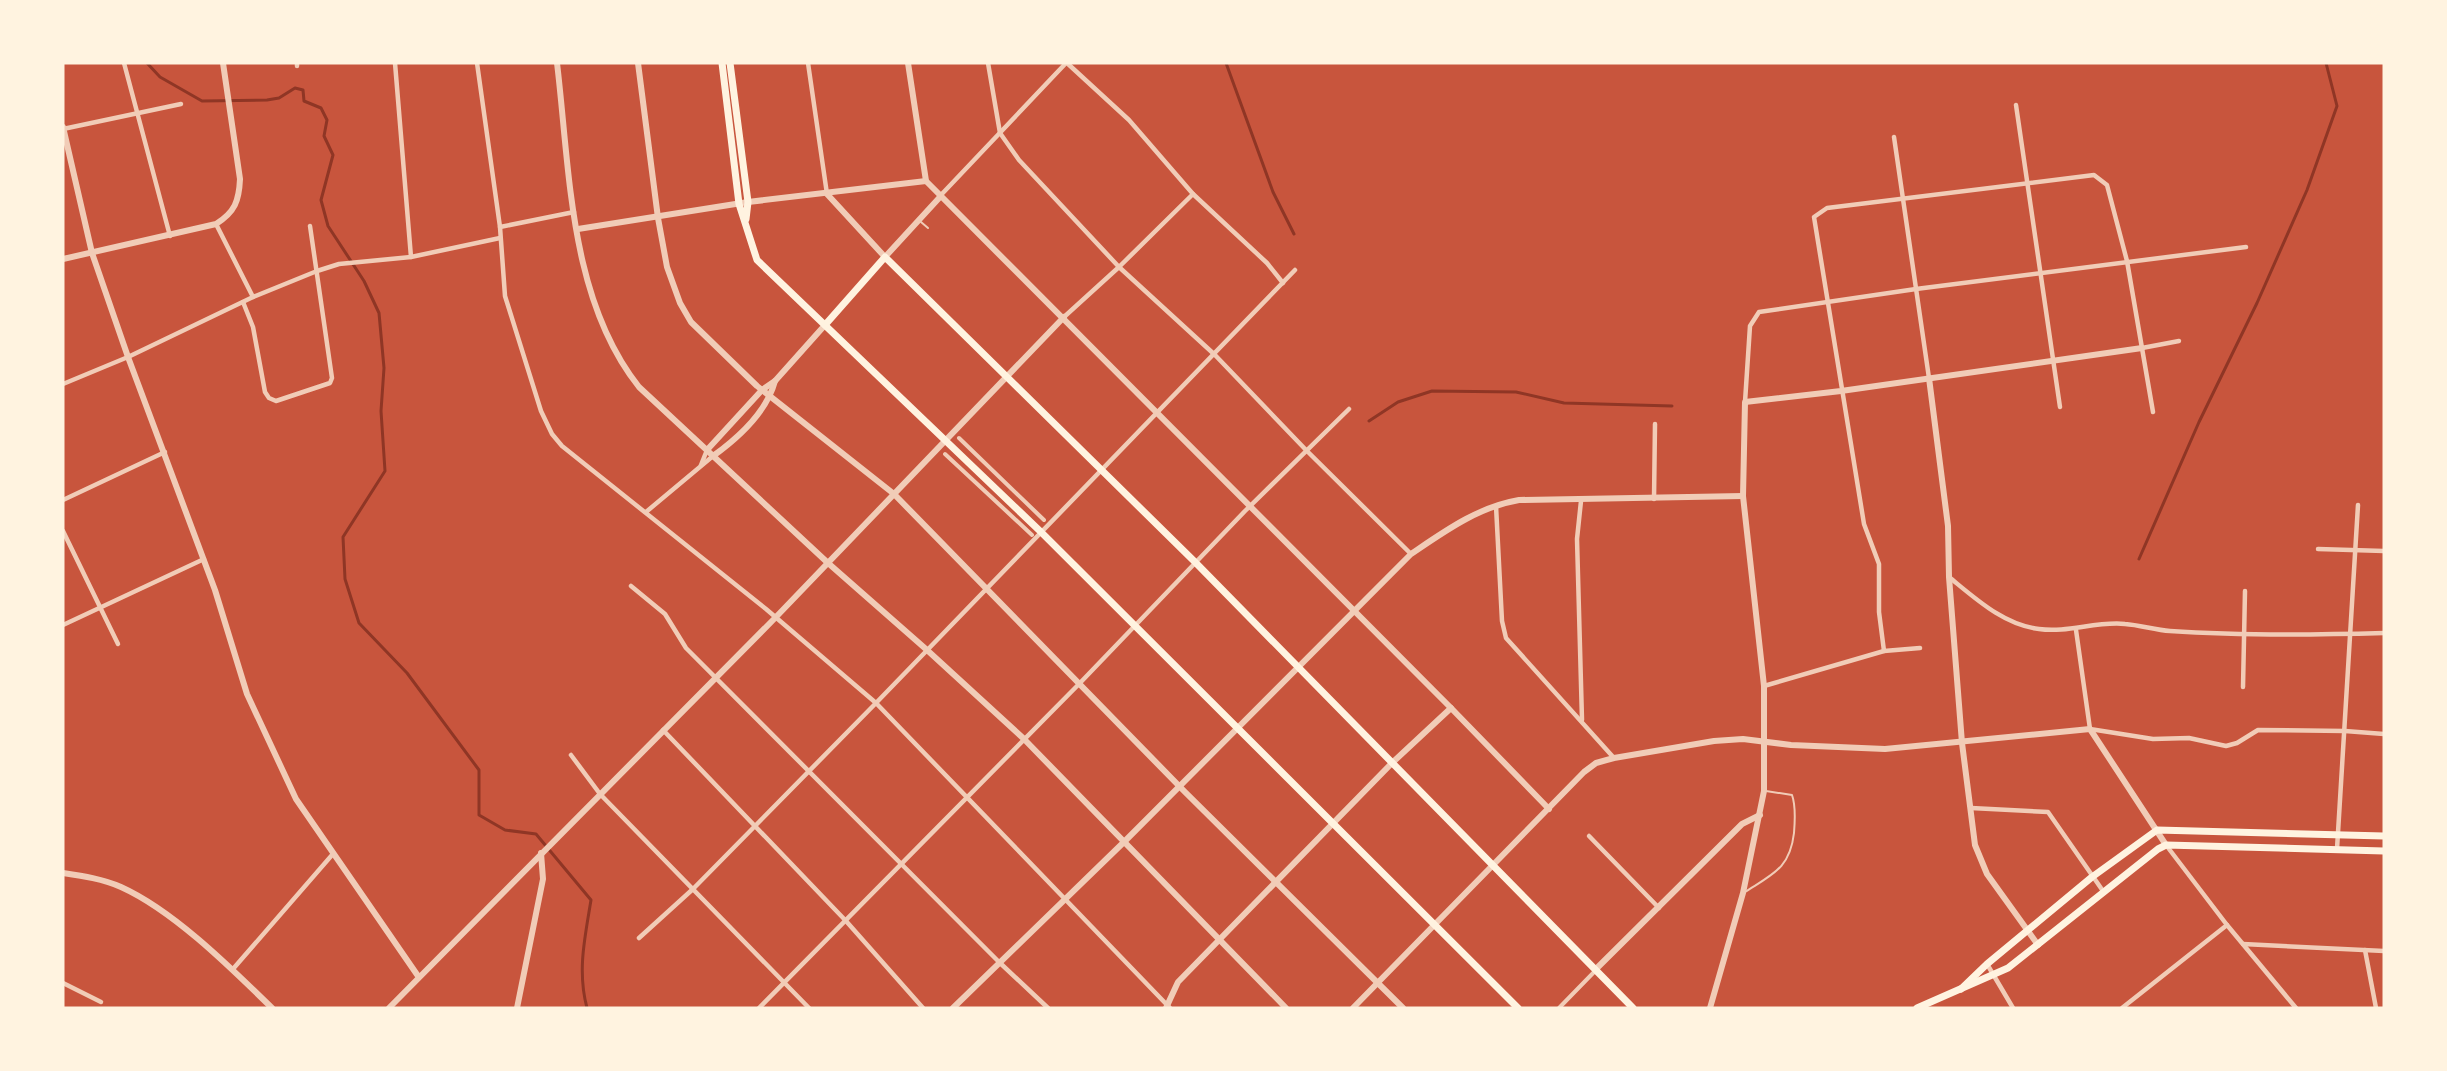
<svg xmlns="http://www.w3.org/2000/svg" width="2447" height="1071" viewBox="0 0 2447 1071" font-family="Rubik,sans-serif">
<rect width="100%" height="100%" fill="#c8553d"/>
<g fill="none" stroke-linecap="round" stroke-linejoin="round">
<g stroke="#8f3625" stroke-width="3">
<path d="M147,63L160,77L202,101L267,100L279,98L295,88L303,90L304,101L321,108L327,120L324,136L333,155L321,200L328,226L364,281L379,313L384,368L381,411L385,471L343,537L345,579L359,623L407,673L479,770V815L505,830L536,834L591,900C585,937 577,971 587,1008"/>
<path d="M1226,63L1273,192L1294,234"/>
<path d="M1369,421L1398,402L1432,391L1516,392L1564,403L1672,406"/>
<path d="M2139,559L2199,422L2257,303L2307,190L2337,106L2326,63"/>
</g>
<g stroke="#f1ccb7" stroke-width="2">
<path d="M921,222L928,228"/>
<path d="M1745,892C1773,874 1790,868 1794,833C1795,821 1796,806 1792,795L1766,791"/>
</g>
<g stroke="#f1ccb7" stroke-width="4">
<path d="M959,438L1044,520"/>
<path d="M945,454L1032,535"/>
<path d="M1559,1008L1596,970"/>
</g>
<g stroke="#f1ccb7" stroke-width="4.5">
<path d="M124,63L170,236"/>
<path d="M297,63V66"/>
<path d="M395,63L411,257"/>
<path d="M477,63L500,227L505,296L541,411L552,434L562,446L766,609L876,703L1170,1008"/>
<path d="M808,63L827,194"/>
<path d="M988,63L1000,133L1019,160L1119,267L1215,355L1306,450L1411,554"/>
<path d="M1067,63L1129,120L1193,194L1267,263L1283,283"/>
<path d="M2016,105L2060,407"/>
<path d="M63,129L181,104"/>
<path d="M1894,137L1929,378"/>
<path d="M940,196L1066,63"/>
<path d="M216,224L253,297"/>
<path d="M500,227L574,212"/>
<path d="M243,302L253,327L265,392L269,398L276,401L330,383L332,378L310,226"/>
<path d="M1064,317L1119,267L1193,194"/>
<path d="M2142,348L2179,341"/>
<path d="M63,384L128,357L253,297L317,271L339,264L411,257L500,238"/>
<path d="M1745,402L1750,326L1759,312L1916,289L2246,247"/>
<path d="M701,465L707,450"/>
<path d="M1654,499L1655,424"/>
<path d="M63,500L165,452"/>
<path d="M1581,501L1577,539L1582,720"/>
<path d="M1496,506L1502,621L1506,638L1614,758"/>
<path d="M646,512L713,456"/>
<path d="M63,531L118,644"/>
<path d="M2318,549L2384,551"/>
<path d="M1949,577C1976,599 2004,625 2039,629C2068,633 2096,621 2125,624C2140,625 2155,630 2170,631C2241,636 2313,635 2384,633"/>
<path d="M631,586L665,614L686,648L999,962L1048,1008"/>
<path d="M63,625L204,559"/>
<path d="M2076,630L2090,729L2153,739L2189,738L2226,746L2237,743L2258,730L2345,731L2384,734"/>
<path d="M1884,651L1879,612V564L1864,524L1814,217L1827,208L2094,175L2107,185L2127,261L2153,412"/>
<path d="M1764,686L1884,651L1920,648"/>
<path d="M2243,687L2245,591"/>
<path d="M663,730L846,921L923,1008"/>
<path d="M571,755L600,794L809,1008"/>
<path d="M1971,808L2048,812L2103,891"/>
<path d="M1589,836L1659,908"/>
<path d="M2166,845L2227,925L2296,1008"/>
<path d="M2337,849L2358,505"/>
<path d="M639,938L693,889L876,703L1295,270"/>
<path d="M2243,944L2384,951"/>
<path d="M2365,950L2376,1008"/>
<path d="M1987,964L2013,1008"/>
<path d="M233,969L332,855"/>
<path d="M63,983L101,1002"/>
<path d="M759,1008L1079,684L1245,511L1349,409"/>
<path d="M2122,1008L2227,925"/>
</g>
<g stroke="#f1ccb7" stroke-width="6">
<path d="M557,63C570,170 569,299 639,387L828,563L927,650L1023,738L1286,1008"/>
<path d="M638,63L658,218L667,267L680,303L691,322L757,386L894,494L1184,791L1403,1008"/>
<path d="M908,63L926,181L1451,708L1549,809"/>
<path d="M63,127L92,253L128,357L215,590L247,694L296,799L418,976"/>
<path d="M827,194L885,257L940,197"/>
<path d="M578,229L748,202L926,181"/>
<path d="M63,259L216,224C235,212 239,201 240,179L223,63"/>
<path d="M1929,378L1948,526L1949,577L1962,743L1975,845L1987,874L2038,945"/>
<path d="M707,450L762,390L775,381L825,325"/>
<path d="M713,456C738,438 767,411 775,381"/>
<path d="M63,873C83,876 103,879 121,887C174,911 231,968 272,1008"/>
<path d="M1597,968L1742,824L1760,815"/>
<path d="M389,1008L776,617L1064,317"/>
<path d="M517,1008L543,879L541,853"/>
<path d="M953,1008L1125,841L1411,554C1445,531 1478,507 1519,500L1743,496"/>
<path d="M1166,1008L1178,982L1392,763L1451,708"/>
<path d="M1353,1008L1584,772L1596,763L1614,758L1714,741L1743,739L1791,745L1885,749L2090,729L2166,845"/>
<path d="M1710,1008L1743,893L1764,791V686L1743,496L1745,402L1841,391L2142,348"/>
</g>
<g stroke="#fff3e0" stroke-width="7">
<path d="M722,63L739,204L757,260L1041,532L1518,1008"/>
<path d="M730,63L748,202L746,219"/>
<path d="M825,325L885,257L1195,562L1633,1008"/>
<path d="M1961,989L1987,964L2092,877L2157,830L2384,836"/>
<path d="M1917,1008L2008,968L2158,849L2166,845L2384,851"/>
</g>
</g>
<rect width="2447" height="1071" fill="none" stroke="#fff3e0" stroke-width="129"/>
</svg>
